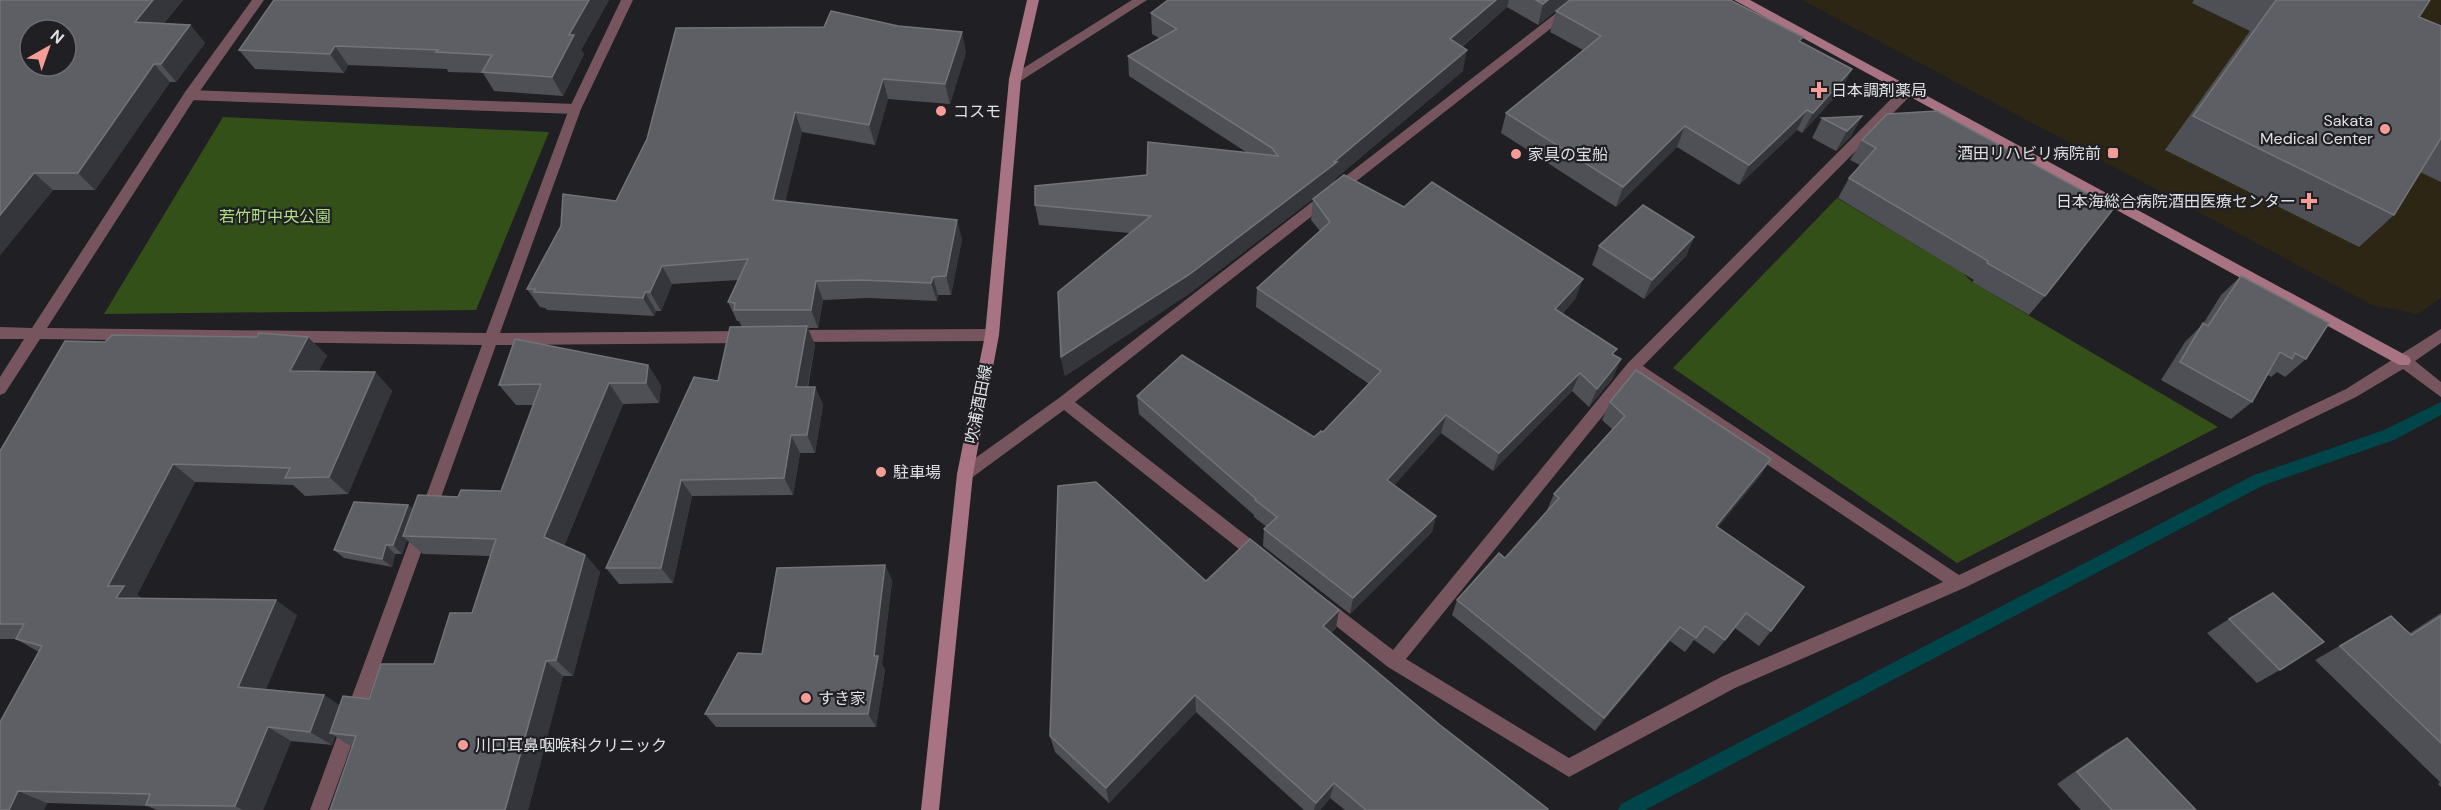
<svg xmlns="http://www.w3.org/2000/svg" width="2441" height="810" viewBox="0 0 2441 810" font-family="'DM Sans','Noto Sans JP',sans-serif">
<rect width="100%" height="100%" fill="#1f1f24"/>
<path fill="#2d2615" d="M1802,0H2441V298L2418,314L2372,305Z"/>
<g fill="#345019">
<path d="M223,117L549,132L476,310L104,314Z"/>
<path d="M1837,198L1963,273L1972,282L2218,427L1957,563L1673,368Z"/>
</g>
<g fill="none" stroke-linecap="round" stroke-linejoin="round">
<path fill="#00454a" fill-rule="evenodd" d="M2441,402V415L2394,440L2264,485L1645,810H1618L1621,804L2254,475L2384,430Z"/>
<path fill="#77555e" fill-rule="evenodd" d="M190,90L575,104L581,109L575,114L190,100L184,95Z"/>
<g fill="#77555e" fill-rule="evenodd">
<path d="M252,0H264L195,98L47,328L486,333L569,109L621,0H633L581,109L500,333L746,331L751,333L753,337L751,341L746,343L496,345L328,810H310L482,345L40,339L5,393L0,395V377L24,339H0V327L32,328L185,92Z"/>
<path d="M1132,0H1147L1019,82H1011L1009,79L1011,76Z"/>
<path d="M1573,0H1587L1075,402L1266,551L1268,556L1266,561L1260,563L1254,561L1064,410L970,479L965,481L960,479L957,474L960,469L1059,398Z"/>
<path d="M1908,85L1913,87L1914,90L1913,93L1643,366L1959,575L2346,389L2441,329V343L2415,361L2441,382V397L2403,369L2356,397L1964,588L1735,688L1569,777L1388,667L1317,611L1315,606L1317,601L1323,598L1329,601L1393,650L1628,363L1903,87ZM1635,376L1943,582L1723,676L1569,758L1406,659Z"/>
<path d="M992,329L997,331L999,335L997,339L992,341L791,342L786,340L784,336L786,332L791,330Z"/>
</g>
<g fill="#a87382" fill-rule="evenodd">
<path d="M1027,0H1039L1021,79L999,335L973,474L939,810H921L957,474L985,335L1009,79Z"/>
<path d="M1734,0H1750L2409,357L2411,361L2409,365H2399Z"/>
</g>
</g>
<g fill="#4f5055">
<path d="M0,0H183L164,23L190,25L205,43L176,82H170L95,190H53L0,255Z"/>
<path d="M274,0H609L581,50L584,54L563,96L494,91L483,73L448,72L447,69L348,65L344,73L255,69L239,50Z"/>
<path d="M1168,0H1569L1538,25L1507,7L1462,47L1463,71L1335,179V182L1190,293L1065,376L1061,357L1130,233L1039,225L1035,205L1147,175L1246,152L1129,76L1128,56L1159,38L1152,34L1151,13Z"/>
<path d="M2194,0H2430L2419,17L2441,26V182L2420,172L2394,215L2359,247L2165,150L2250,31L2192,3Z"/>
<path d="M1556,11L1800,42L1842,89L1802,133L1797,130L1739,185L1677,147L1616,207L1501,133L1506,113L1583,50L1550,32Z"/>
<path d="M966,52L950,104L888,99L875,145L802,132L785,202L962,239L951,295H938L937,301L868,298L823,300L818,328H808L815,345L808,387H815L823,405L815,453H800L793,495L692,496L673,583L619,584L606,568L718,381L742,327L739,321H737L728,302L738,280L672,284L661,311H656L654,316L547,310L545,308L540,307L527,289L616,201L647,139Z"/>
<path d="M1887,114L2045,296L2029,315L1972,282L1974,280L1838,198L1849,178L1860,165L1850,160L1862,140Z"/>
<path d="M1862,116L1851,136L1836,151L1812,138L1822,118Z"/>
<path d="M1313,199L1576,298L1562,314L1614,355L1613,378L1589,407L1572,391L1493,471L1441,433L1394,485L1436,516L1432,532L1350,614L1263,546L1264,529L1267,527L1254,517V515L1139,414L1137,396L1314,437L1323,432L1369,384L1256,307L1257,288L1320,231L1311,220Z"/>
<path d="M1694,237L1686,256L1644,299L1592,265L1599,246Z"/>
<path d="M2241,276L2306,359L2285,377L2277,372L2271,377L2268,375L2252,402L2231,419L2161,380L2185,342L2203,324L2221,295Z"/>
<path d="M308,337L327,356L318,371L375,372L392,391L348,494L305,496L293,485L195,482L137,595L143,599L297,615L266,689L324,695L340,706L369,699L434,664L472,613L490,556L423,554L407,540L402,554H395L392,567L344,558L334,550L408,505L413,509L458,497L501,491L533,405H516L499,385L648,365L661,386L659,403L623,404L564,546L585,555L600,572L573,676H563L528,810H330L352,747L335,736L332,745L291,741L263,810H157L147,806L47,803L44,810H0L39,652L16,639H0V451L105,342Z"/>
<path d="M1610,402L1771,459L1760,476L1718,527L1771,631L1759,646L1735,628L1714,654L1694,640L1685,652L1670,641L1595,731L1452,615L1457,600L1505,558L1548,511L1547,510L1554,494L1612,429L1602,420Z"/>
<path d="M885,565L892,581L882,664L885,670L876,727H716L705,714L762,654Z"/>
<path d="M1206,581L1336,628L1331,633L1440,725L1547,810H1345L1330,798L1320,810H1304L1196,712L1109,803L1055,752L1050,736Z"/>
<path d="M2441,613V787L2438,784L2440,782L2315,660L2391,616L2410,633Z"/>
<path d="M2229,619L2280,670L2257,683L2207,633Z"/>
<path d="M2127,738L2196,810H2081L2057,784L2106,750Z"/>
</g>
<g fill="#35363b">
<path d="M153,0H183L150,39L135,22Z"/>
<path d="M589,0H609L581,50L584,54L563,96L552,77L569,35Z"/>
<path d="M1496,0H1509L1507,7L1446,60L1450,39Z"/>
<path d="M1548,0H1569L1538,25L1543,4Z"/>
<path d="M190,25L205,43L176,82L161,64Z"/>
<path d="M962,32L966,52L950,104L945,84Z"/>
<path d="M335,46L348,65L344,73L330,54Z"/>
<path d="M1467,50L1463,71L1335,179V182L1190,293L1065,376L1061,357L1334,162Z"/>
<path d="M154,64L170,82L95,190L78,173Z"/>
<path d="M1852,69L1842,89L1802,133L1813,113Z"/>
<path d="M883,79L888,99L875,145L869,125Z"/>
<path d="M1807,110L1797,130L1739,185L1749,165Z"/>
<path d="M795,112L802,132L781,220L773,200Z"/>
<path d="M1862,116L1851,136L1836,151L1847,131Z"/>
<path d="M1685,126L1677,147L1616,207L1623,187Z"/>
<path d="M34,173L53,190L0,255V215Z"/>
<path d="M957,220L962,239L951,295L946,276Z"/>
<path d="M1694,237L1686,256L1644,299L1652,280Z"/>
<path d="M662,266L672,284L661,311L650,292Z"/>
<path d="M933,277L938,295L937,301L931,283Z"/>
<path d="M1583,279L1576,298L1549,328L1555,309Z"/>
<path d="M816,281L823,300L818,328L811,310Z"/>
<path d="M645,292L656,311L654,316L643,298Z"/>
<path d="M807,326L815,345L804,404L796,387Z"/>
<path d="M308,337L327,356L309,390L290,371Z"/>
<path d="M1621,359L1613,378L1589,407L1597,389Z"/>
<path d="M648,365L661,386L659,403L646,383Z"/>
<path d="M375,372L392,391L348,494L329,477Z"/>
<path d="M1580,373L1572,391L1493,471L1499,453Z"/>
<path d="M609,383L623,404L560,555L544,537Z"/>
<path d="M815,387L823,405L815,453L807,435Z"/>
<path d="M1446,415L1441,433L1384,497L1387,480Z"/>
<path d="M791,435L800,453L793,495L784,478Z"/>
<path d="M1771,459L1760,476L1706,542L1716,526Z"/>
<path d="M173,464L195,482L137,595L148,602L116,598L108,586Z"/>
<path d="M681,480L692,496L673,583L661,568Z"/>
<path d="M408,505L417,513L403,536L407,540L402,554L393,545Z"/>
<path d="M1436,516L1432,532L1350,614L1353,598Z"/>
<path d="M386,545L395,554L392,567L382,559Z"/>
<path d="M585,555L600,572L573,676L556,660Z"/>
<path d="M885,565L892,581L882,664L885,670L876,727L868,714Z"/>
<path d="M276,600L297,615L261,701L238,687Z"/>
<path d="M1339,610L1336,628L1320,644L1323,626Z"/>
<path d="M1680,627L1670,641L1595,731L1604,718Z"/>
<path d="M546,661L563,676L528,810H505Z"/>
<path d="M324,695L345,709L330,733L335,736L332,745L310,732Z"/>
<path d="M1195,695L1196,712L1109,803L1106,788Z"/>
<path d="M268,727L291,741L263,810H243L235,806Z"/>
<path d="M1334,783L1330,798L1320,810H1314L1316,803Z"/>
<path d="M18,791L47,803L44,810H9Z"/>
</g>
<g fill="#5e5f64" stroke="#727478" stroke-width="1.5" fill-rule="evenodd">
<path d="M0,0H153L135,22L190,25L161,64H154L78,173H34L0,215ZM30,30H66V66H30Z"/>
<path d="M274,0H589L569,35H574L552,77L482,72L492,55L436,52L438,50L335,46L330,54L239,50Z"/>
<path d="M1168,0H1496L1450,39L1467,50L1334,162H1337L1190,274L1061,357L1058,292L1151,216L1035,205V186L1147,175L1148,142L1278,156L1272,148L1128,56L1177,29L1151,13Z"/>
<path d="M1536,0H1548L1543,4Z"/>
<path d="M1570,0H1730L1803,37L1799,41L1852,69L1813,113L1807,110L1749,165L1685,126L1623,187L1506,113L1601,36L1556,11Z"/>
<path d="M2276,0H2430L2419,17L2441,26V138L2394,215L2193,116Z"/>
<path d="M831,11L898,26L962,32L945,84L883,79L869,125L795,112L773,200L957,220L946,276L933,277L931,283L861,280L816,281L811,310H734L735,303L728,302L748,259L662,266L650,292H645L643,298L534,292L535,289H527L561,226L563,194L616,201L647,139L676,28L824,27Z"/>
<path d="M1937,111L2114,208L2045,296L1987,263L1988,261L1849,178L1876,148L1862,140L1887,114Z"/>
<path d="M1862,116L1847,131L1822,118Z"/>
<path d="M1344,175L1404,207L1432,182L1583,279L1555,309L1617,349L1612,354L1621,359L1597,389L1580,373L1499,453L1446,415L1387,480L1436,516L1353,598L1264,529L1277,517L1255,500L1256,499L1137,396L1182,355L1314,437L1321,431L1323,432L1381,371L1257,288L1330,222L1313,199Z"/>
<path d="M1643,205L1694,237L1652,280L1599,246Z"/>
<path d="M2241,276L2329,323L2306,359L2295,353L2292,359L2280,352L2252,402L2180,362L2203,323L2208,326Z"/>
<path d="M807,326L796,387H815L807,435H791L784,478L681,480L661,568H606L694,377L718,381L730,327Z"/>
<path d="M259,333L308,337L290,371L375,372L329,477L285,478L290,468L173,464L108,586H124L116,598L276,600L238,687L324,695L310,732L268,727L235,806L146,805L150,794L18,791L9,810H0V722L42,646L16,639L24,624H0V451L65,341L105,342L112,335L257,337Z"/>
<path d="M515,339L648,365L646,383H609L544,537L585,555L556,660L546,661L505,810H330L356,736L330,733L343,696L369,699L381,664H434L450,613H472L496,539L403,536L418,495L458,497L461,490L501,491L541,384L499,385Z"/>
<path d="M1636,370L1771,459L1716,526L1804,587L1771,631L1746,613L1725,640L1705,626L1696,638L1680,627L1604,718L1457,600L1499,553L1505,558L1559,498L1554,494L1625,416L1610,402Z"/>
<path d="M1096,482L1206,581L1250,539L1339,610L1323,626L1440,725L1548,809L1547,810H1366L1334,783L1316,803L1195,695L1106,788L1050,736L1058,486Z"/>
<path d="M354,502L408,505L393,545H386L382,559L334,550Z"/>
<path d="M885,565L874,656H878L868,714H705L738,653L762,654L777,568Z"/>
<path d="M2273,593L2324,642L2280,670L2229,619Z"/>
<path d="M2391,616L2411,635L2441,616V743L2340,646Z"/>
<path d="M2127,738L2196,810H2112L2077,772Z"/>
</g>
<g fill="#f59c96" stroke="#1f1f24" stroke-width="2">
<path d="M1816 81h6v6h6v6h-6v6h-6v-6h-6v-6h6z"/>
<circle cx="941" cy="111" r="6"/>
<circle cx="2385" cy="129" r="6"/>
<rect x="2107" y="147" width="12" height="12" rx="3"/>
<circle cx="1516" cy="154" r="6"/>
<path d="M2306 192h6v6h6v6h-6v6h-6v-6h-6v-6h6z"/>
<circle cx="881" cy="472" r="6"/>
<circle cx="806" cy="698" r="6"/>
<circle cx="463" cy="745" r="6"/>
</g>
<g text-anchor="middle" stroke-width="4.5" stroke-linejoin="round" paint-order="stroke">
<g font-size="16" fill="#dfe0e3" stroke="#1f1f24" text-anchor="start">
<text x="1831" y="96">日本調剤薬局</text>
<text x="953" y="117">コスモ</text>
<text x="2373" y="126" text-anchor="end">Sakata<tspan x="2373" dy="18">Medical Center</tspan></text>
<text x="2101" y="159" text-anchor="end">酒田リハビリ病院前</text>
<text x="1528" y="160">家具の宝船</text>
<text x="2296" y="207" text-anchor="end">日本海総合病院酒田医療センター</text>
<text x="893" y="478">駐車場</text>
<text x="818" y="704">すき家</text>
<text x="475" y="751">川口耳鼻咽喉科クリニック</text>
</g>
<g font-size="16" fill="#addf81" stroke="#1f1f24">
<text x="275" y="222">若竹町中央公園</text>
</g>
<g font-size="16" fill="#dfe0e3" stroke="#1f1f24">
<text transform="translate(978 404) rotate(-79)" y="6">吹浦酒田線</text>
</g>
</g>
<g transform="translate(48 48) rotate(40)"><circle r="28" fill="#1f1f24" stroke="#6c6c70" stroke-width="1.5"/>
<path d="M0-4.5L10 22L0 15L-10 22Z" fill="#f59c96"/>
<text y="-9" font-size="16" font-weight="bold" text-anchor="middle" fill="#dfe0e3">N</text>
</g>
</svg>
